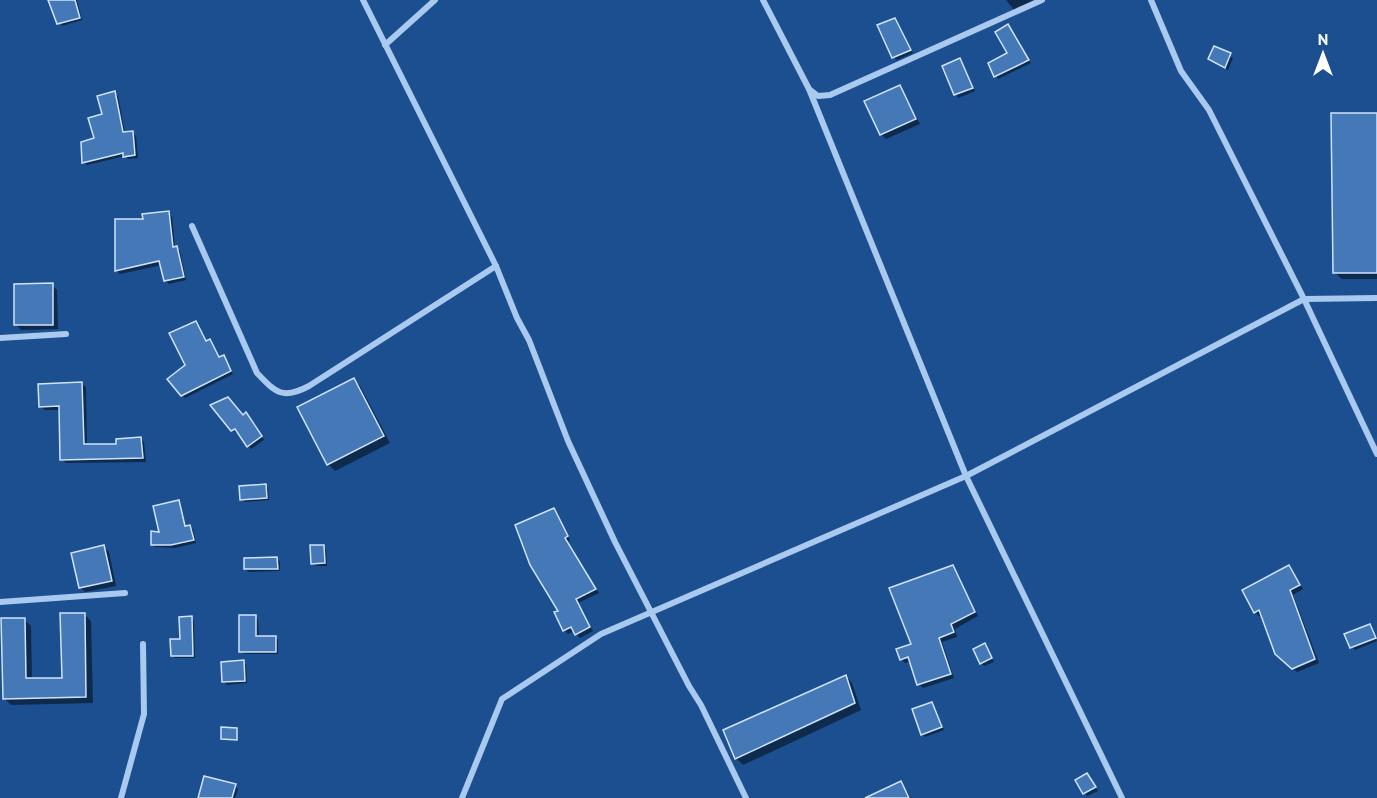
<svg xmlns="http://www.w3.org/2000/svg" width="1377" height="798" viewBox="0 0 1377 798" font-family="'PT Sans',sans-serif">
<rect width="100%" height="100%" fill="#1b4f8f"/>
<g fill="#0007">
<path d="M50,0H77L82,20L62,26Z"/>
<path d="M1006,0H1034L1015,11Z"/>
<path d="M895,20L913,53L897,60L894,57Z"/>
<path d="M1011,29L1031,63L998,79L990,64L1009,54Z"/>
<path d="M1215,48L1233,58L1228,70L1209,59Z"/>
<path d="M960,60L975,91L958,98L944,67Z"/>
<path d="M900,87L920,124L886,139L881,134Z"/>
<path d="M115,93L118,96L125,133H133L136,136L138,158L128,159L125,156L87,165L84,162Z"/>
<path d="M1377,114V279H1342L1335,273Z"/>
<path d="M168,213L172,217L175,247L180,251L186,280L169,284L165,280L162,265L120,274L117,271L116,220H144Z"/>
<path d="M52,285L57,290L58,329L21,330L16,325Z"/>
<path d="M196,322L207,343L210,341L213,344L219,359L223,357L226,360L233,374L185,398L182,395Z"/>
<path d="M354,380L360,386L390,443L335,471L328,464L299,408Z"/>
<path d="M82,384L86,387L87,445H118L140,438L144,442L146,462L66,463L62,459L61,410H45L41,407Z"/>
<path d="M243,416L249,417L264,440L251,449L238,431L236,433L233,430Z"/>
<path d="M265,485L268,488L269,500L245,502L242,499Z"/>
<path d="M178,502L186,527L193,529L196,543L175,548L155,547L152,544Z"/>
<path d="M553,510L570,540L568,542L599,593L578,603L593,631L580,638L574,631L568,634L564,630L560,611Z"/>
<path d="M323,546L326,549L327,566H316L313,563Z"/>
<path d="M104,547L109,552L116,586L85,592L80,587Z"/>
<path d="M277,559L280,562V571L249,572L245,569Z"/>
<path d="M1289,566L1303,589L1293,595L1319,663L1297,672L1276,653L1262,615L1259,616L1255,612Z"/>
<path d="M953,567L978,616L955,629L957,637L942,642L954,678L923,688L919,684L911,661L905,663L901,659L913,645Z"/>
<path d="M84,614L91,621L93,703L11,705L4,698L24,619L31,626L32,680L63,679Z"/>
<path d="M255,616L258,620L259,637H275L278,640V654H244L241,651Z"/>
<path d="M191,618L194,621L195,658H175L172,655Z"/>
<path d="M1370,625L1377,641L1355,650L1352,647Z"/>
<path d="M987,648L994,662L984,666L981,663Z"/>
<path d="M243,662L246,665L247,683L227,685L224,681Z"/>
<path d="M846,676L852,683L861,710L743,765L736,758Z"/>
<path d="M932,703L944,730L925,737L922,734Z"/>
<path d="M1090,778L1098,791L1087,796L1077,780Z"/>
<path d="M901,782L911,798H883Z"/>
<path d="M235,786L238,789L235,798H200Z"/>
</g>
<g fill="#4478b7" stroke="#cfe3fa" stroke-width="1.5">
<path d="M48,0H75L80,18L57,24Z"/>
<path d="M895,18L911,50L892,58L877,25Z"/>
<path d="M1008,24L1029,60L994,77L988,63L1007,53L995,32Z"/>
<path d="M1214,46L1231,53L1225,68L1208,59Z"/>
<path d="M960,58L973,88L954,95L942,66Z"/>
<path d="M900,85L916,119L880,135L864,101Z"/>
<path d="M115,91L123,132L133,131L135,155L123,157V153L82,163L81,142L94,138L88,118L102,114L97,96Z"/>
<path d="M1331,113H1377V273H1333Z"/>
<path d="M169,211L173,247L177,246L184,277L164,281L159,261L115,271V219H143L142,214Z"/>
<path d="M53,283V325H14V284Z"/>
<path d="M196,321L206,341L210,339L219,357L224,355L231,371L181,396L167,379L185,365L169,333Z"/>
<path d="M354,378L384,436L327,465L297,407Z"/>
<path d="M82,382L84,444H116V439L141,437L143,458L60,460L59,406L39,407L38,384Z"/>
<path d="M228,397L243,415L246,412L262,436L247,447L235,429L231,431L210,405Z"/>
<path d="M266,484L267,498L240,500L239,486Z"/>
<path d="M179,500L185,526L190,525L194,540L171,545H151V531L159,532L153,506Z"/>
<path d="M554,508L568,536L565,538L596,589L576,599L590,627L575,635L571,627L563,631L554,612L558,611L530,565L515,525Z"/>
<path d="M104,545L112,581L79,588L71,553Z"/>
<path d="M310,545H324L325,563L311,564Z"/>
<path d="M277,557L278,569H244V558Z"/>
<path d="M953,565L975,612L951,624L954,632L939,638L951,674L917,685L908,657L900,660L896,649L911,644L889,588Z"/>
<path d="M1289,565L1300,585L1290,590L1315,659L1292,669L1275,654L1259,610L1254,613L1242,590Z"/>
<path d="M60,613H85L86,697L3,699L1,618H25L26,678H62Z"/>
<path d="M239,615H256V636H276V652H239Z"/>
<path d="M192,616L193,656H171L170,639H180L179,617Z"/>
<path d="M1370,624L1376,638L1350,648L1344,634Z"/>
<path d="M985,643L992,658L980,664L973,649Z"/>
<path d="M244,660L245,681L222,682L221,662Z"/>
<path d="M846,675L855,703L735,759L723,730Z"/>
<path d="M932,702L942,727L921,735L912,709Z"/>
<path d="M221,727L237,728V740L221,739Z"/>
<path d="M1087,773L1096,787L1083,794L1075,780Z"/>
<path d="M204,776L236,784L232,798H198Z"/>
<path d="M901,781L909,798H865Z"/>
</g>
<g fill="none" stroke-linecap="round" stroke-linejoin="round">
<g stroke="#a9c9ee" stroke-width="6">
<path d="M363,0L496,266L517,318L529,340L568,441L615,542L689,686L701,705L746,798"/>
<path d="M763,0L809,89L818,96L830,95L1042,0"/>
<path d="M1151,0L1181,71L1209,110L1304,299L1377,454"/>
<path d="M385,45L435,0"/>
<path d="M809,89L966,476L1122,798"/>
<path d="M192,226L257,373C276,393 283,400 309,386L496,266"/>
<path d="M0,338L66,334"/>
<path d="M0,602L125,593"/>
<path d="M121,798L144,714L143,644"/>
<path d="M462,798L502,699L601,634L966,476L1304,299L1377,298"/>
</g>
</g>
<g transform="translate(1323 54)" stroke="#1b4f8f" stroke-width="4.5" paint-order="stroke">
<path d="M0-4.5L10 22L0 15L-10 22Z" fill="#ffffff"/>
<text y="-9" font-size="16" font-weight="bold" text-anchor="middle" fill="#ffffff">N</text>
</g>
</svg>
